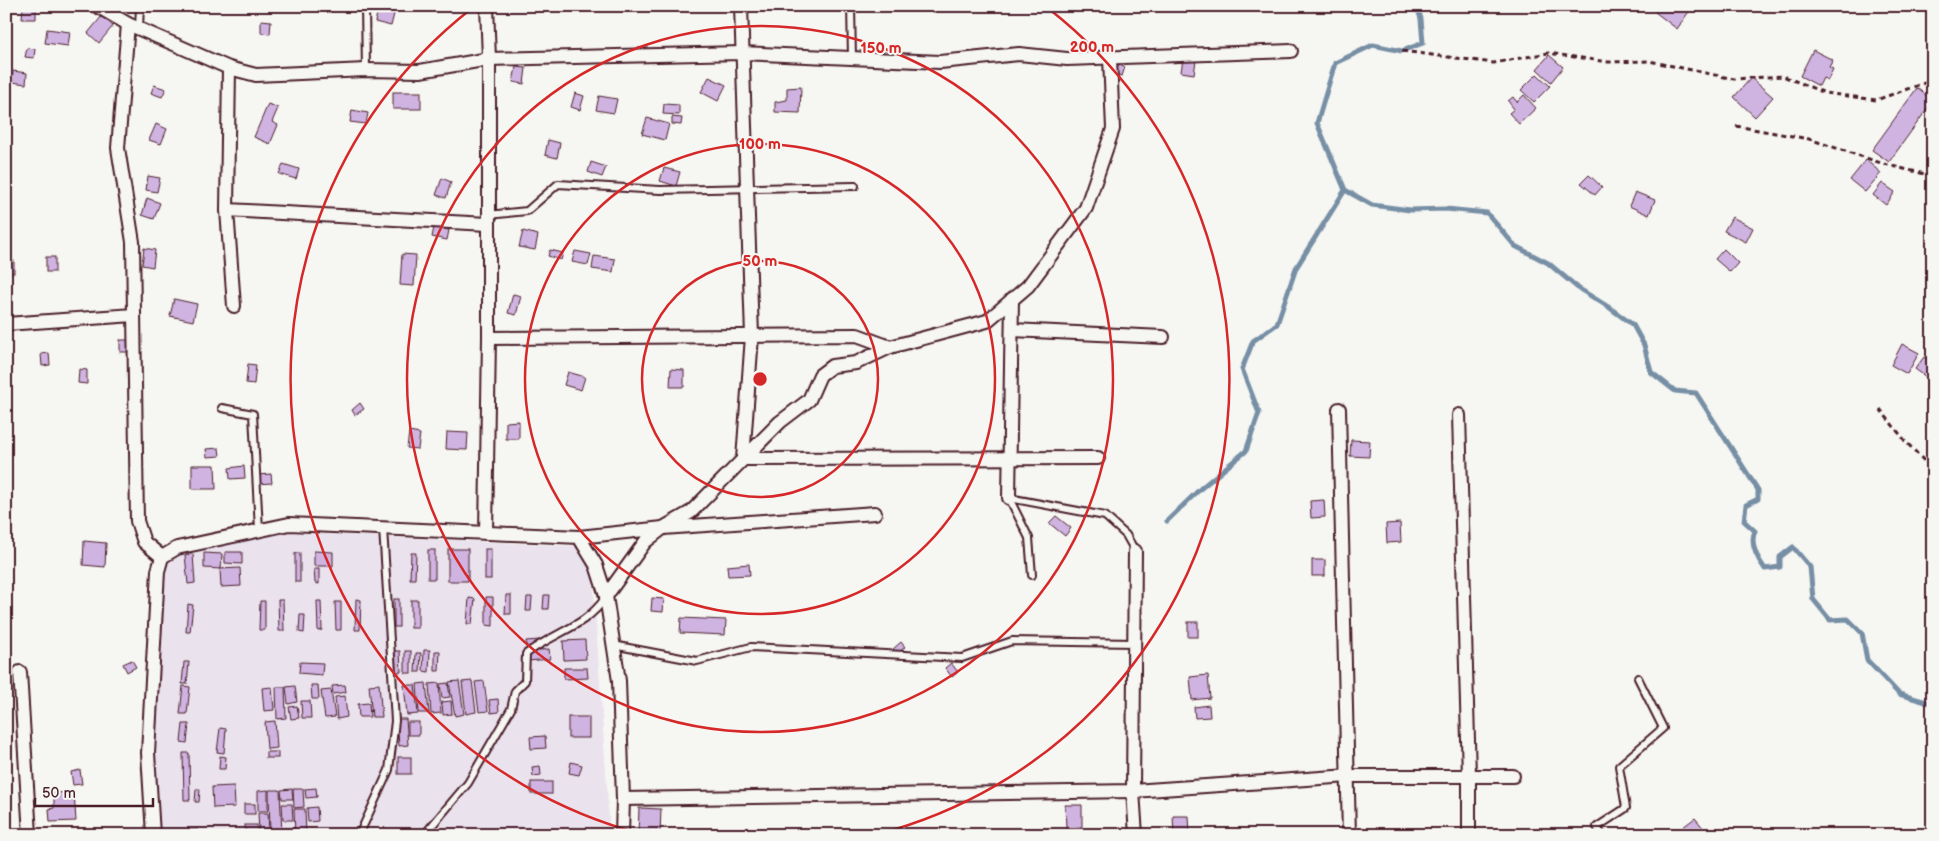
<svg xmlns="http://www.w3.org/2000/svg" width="1939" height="841" viewBox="0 0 1939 841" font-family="'Balsamiq Sans',sans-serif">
<rect width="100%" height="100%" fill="#f6f6f2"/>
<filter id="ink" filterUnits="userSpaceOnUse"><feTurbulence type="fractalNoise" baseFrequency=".02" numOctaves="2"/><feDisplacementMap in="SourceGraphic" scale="10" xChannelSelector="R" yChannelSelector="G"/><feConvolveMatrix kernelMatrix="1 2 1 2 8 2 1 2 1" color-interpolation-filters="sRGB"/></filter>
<g filter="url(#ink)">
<path fill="#eae2ed" d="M283,532L591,547L610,835H156L153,761L166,558Z"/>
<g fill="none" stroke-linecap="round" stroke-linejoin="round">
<g stroke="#778fa5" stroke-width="5">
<path d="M1417,6L1421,19L1423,43L1402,51L1373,45L1335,63L1317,123L1345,190L1372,205L1410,210L1446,209L1487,213L1515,246L1548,263L1578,288L1610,308L1633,325L1644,345L1651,372L1675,391L1696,393L1758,490V499L1746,505L1744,521L1755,531C1749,544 1757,558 1765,569L1780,567V557L1793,547L1810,567L1813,599L1830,620L1848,619L1862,633L1867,660L1899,694L1933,704"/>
<path d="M1167,521L1200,489L1246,451L1259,413L1242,369L1253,341L1277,324L1296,268L1345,190"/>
</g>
</g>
<g fill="#cfb3e1" stroke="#4a1f2b">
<path d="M23,6H36V19H22Z"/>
<path d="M379,6H396L391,26L375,22Z"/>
<path d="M1659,6H1685L1690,10L1677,29L1655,12Z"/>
<path d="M102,16L113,26L99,43L88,33Z"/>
<path d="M261,20L271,21L270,34L261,33Z"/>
<path d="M47,29L70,32L68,46L45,43Z"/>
<path d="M27,48L35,49L34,58L25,57Z"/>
<path d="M1813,50L1833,60L1829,67L1833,69L1828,80L1823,78L1819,86L1800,76Z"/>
<path d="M1184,52L1197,54L1194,74L1181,72Z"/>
<path d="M1549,55L1563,67L1551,82L1537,69Z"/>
<path d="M1111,63L1125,67L1122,76L1109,73Z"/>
<path d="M516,67L526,68L524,84L513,82Z"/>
<path d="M13,71L27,73L26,84L12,82Z"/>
<path d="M1537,74L1550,86L1534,102L1521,90Z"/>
<path d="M709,77L726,85L718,101L701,92Z"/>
<path d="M1751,78L1773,97L1755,117L1734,97Z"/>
<path d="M154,85L166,89L162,97L151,93Z"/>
<path d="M801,87L800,113L775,112V102L787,100V88Z"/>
<path d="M1917,88L1933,101L1889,162L1872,150Z"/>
<rect x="393" y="92" width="28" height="17"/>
<path d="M575,93L584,96L580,110L571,107Z"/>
<path d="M1524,95L1536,108L1519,124L1509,113L1514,109L1508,101L1513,97L1517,102Z"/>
<path d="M599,96L617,99L614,113L596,110Z"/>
<path d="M268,104L278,108L272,122L278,125L270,144L254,137Z"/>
<path d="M664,104L679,105V115L663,114Z"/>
<path d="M352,110L368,113L366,124L350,122Z"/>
<path d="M672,117L682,118L681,125L672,124Z"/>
<path d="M647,118L669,124L665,140L642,134Z"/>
<path d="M156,124L167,129L161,144L149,140Z"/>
<path d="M548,140L560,143L557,158L545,155Z"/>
<path d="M1866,160L1881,173L1865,192L1850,180Z"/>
<path d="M591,162L606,167L602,177L588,172Z"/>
<path d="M283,164L299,169L296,179L279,174Z"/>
<path d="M664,168L680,172L676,186L660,181Z"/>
<path d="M1589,175L1602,187L1595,195L1581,183Z"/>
<path d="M148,176L160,178L157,192L146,190Z"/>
<path d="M442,178L451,182L446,198L436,195Z"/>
<path d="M1882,183L1895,192L1886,205L1873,195Z"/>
<path d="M1635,192L1655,200L1649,215L1629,206Z"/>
<path d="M147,198L160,203L154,219L142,215Z"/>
<path d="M1732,217L1753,228L1746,242L1724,231Z"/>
<path d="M434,227L449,230L447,240L432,237Z"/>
<path d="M523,231L538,235L535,250L519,247Z"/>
<path d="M144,248L155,250L153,267L142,265Z"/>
<path d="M1724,249L1738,263L1730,272L1715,259Z"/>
<path d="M550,250L563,253L561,260L548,256Z"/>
<path d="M575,251L591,254L588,265L572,262Z"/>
<path d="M402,254L416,255L414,286L400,285Z"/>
<path d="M594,256L615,259L613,272L592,269Z"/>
<rect x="46" y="257" width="9" height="15"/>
<rect x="6" y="261" width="8" height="12"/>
<path d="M513,294L521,296L516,315L508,313Z"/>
<path d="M174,299L197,304L193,321L170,316Z"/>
<rect x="120" y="340" width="8" height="12"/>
<path d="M1902,344L1919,353L1907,374L1891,365Z"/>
<path d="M49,353L50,365L42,366L41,354Z"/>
<path d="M1924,357L1933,363V382L1915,369Z"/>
<path d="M248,364L256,365L254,384L246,383Z"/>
<path d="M79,369L87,370V384L78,383Z"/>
<path d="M671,369L684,370V387H670Z"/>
<path d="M568,372L585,377L581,390L564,385Z"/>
<path d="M360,403L364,409L355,415L352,410Z"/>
<path d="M519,421V439H506V422Z"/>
<path d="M409,432L420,434L418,449L407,448Z"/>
<path d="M447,432L468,433L467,450L446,449Z"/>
<path d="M1351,440L1370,441L1369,457L1350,456Z"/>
<path d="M219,448L220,456L207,457L206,449Z"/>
<path d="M192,465H215L216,489H192Z"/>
<path d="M244,466L245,478L230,479L229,468Z"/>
<path d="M271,474L272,483L257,484V475Z"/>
<path d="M1324,500L1325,517L1311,518L1310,501Z"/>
<path d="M1056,516L1071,528L1065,536L1049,523Z"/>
<path d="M1400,523L1401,542L1387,543L1386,524Z"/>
<path d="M84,541L106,543L105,567L83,565Z"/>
<rect x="448" y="549" width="20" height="32"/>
<rect x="485" y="549" width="6" height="30"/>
<rect x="428" y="550" width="7" height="29"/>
<path d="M314,551L333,552V566H314Z"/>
<path d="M225,552H242V564L225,563Z"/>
<path d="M204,553L222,554L221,569L204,568Z"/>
<rect x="295" y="553" width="5" height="29"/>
<path d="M411,553H416L415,579H410Z"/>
<path d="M193,554L195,583L188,584L185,555Z"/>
<rect x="1312" y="560" width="13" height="16"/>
<path d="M749,564L750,575L728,576L727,566Z"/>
<path d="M240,568L241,586L221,587L220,569Z"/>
<path d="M314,569H319V584L315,583Z"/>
<path d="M506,595H511V614H505Z"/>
<path d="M544,595H549L548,609H543Z"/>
<path d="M486,597H493V626L486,625Z"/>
<path d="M527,597H532L531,611H526Z"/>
<path d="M469,598L475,599L472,624H467Z"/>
<path d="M652,598L664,599L663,612L651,611Z"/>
<path d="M356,599L361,600L360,630H355Z"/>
<rect x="394" y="599" width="5" height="28"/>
<path d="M278,600H283L284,631H279Z"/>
<rect x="411" y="600" width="7" height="28"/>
<path d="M260,601H265V630H259Z"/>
<path d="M317,601H321L322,630L318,631Z"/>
<path d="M335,602H341V630H336Z"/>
<path d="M188,604L193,605L190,632H186Z"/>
<path d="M300,615H305L304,633L299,632Z"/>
<path d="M681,618L726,620L725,635L680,633Z"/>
<rect x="1188" y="622" width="10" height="15"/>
<path d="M540,640L541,650L549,649L550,659L528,661L526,641Z"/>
<path d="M585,640L586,659L564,660L563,641Z"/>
<path d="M901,642L905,647L897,654L893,649Z"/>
<path d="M424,650H430L429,672L423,671Z"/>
<path d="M394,651H400L401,672H395Z"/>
<rect x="405" y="651" width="6" height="22"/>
<path d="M435,651H440L439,671H435Z"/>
<path d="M416,653H421L420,672H415Z"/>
<path d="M132,660L136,667L127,672L123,664Z"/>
<path d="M184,662H189L187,684H182Z"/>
<path d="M300,662L323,663L322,675L299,673Z"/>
<path d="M951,663L958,672L952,677L945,668Z"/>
<path d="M564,668H587L588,678L564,679Z"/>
<path d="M1208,675L1210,698L1192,700L1190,677Z"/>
<path d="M459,681L464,714L455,716L449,682Z"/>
<path d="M472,681L476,712L466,714L462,682Z"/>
<path d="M484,681L488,711L479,712L475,682Z"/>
<path d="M426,683L429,713H419L417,684Z"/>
<path d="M439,683L441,713L431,714L429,684Z"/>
<path d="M448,683L450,697L442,698L440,684Z"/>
<path d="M379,684L382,717H372L369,685Z"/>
<path d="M311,685H318L319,699H312Z"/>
<path d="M345,685L346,692L333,694L332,686Z"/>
<path d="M404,685H415L418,714L407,715Z"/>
<path d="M183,686L190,687L187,714H180Z"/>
<path d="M295,686L297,702L288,704L286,687Z"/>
<path d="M272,687L274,710L264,711L262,688Z"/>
<path d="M276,687H285L286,718L277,719Z"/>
<path d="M331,690L335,717L325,718L321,691Z"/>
<path d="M345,696L347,717L337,719L335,697Z"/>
<path d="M498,699L499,712L491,713L489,700Z"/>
<path d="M301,701H310L311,718H302Z"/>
<path d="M451,701L452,714L443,715L442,702Z"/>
<path d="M369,703L370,717H359L358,704Z"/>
<path d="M1209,705L1210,717L1195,718L1194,707Z"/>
<path d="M297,706L299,718L291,719L289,707Z"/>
<rect x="568" y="717" width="21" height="21"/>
<path d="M397,719H406L408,745L399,746Z"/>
<path d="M275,721L277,748L267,749L265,722Z"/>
<rect x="408" y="722" width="11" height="13"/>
<path d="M183,724H189L187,743L181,742Z"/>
<path d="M220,728L226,729L224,753L217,752Z"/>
<path d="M545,736L546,748L531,749L530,737Z"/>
<rect x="266" y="752" width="12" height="6"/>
<path d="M183,753H189L190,800H184Z"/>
<path d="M220,756L226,757L225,769H219Z"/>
<rect x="398" y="757" width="13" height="17"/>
<path d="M571,762L582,765L579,775L569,773Z"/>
<path d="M540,766L541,775L533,776L532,767Z"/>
<path d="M80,770L82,784L73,785L71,772Z"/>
<rect x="531" y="782" width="21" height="12"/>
<path d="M234,786L235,807L213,808L212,787Z"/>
<path d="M316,788L317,797L306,798L305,789Z"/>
<path d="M196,789H200L199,802H195Z"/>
<path d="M292,789L293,799H282L281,790Z"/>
<path d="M293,789H303L304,807L294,808Z"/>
<path d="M268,790V811H258V791Z"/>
<path d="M269,790H280L282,835H270Z"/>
<path d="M74,792L76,821L50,822L49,809L54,808V793Z"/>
<rect x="244" y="804" width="11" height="10"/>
<path d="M282,804H292L293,820H283Z"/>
<path d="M1065,805H1082V827L1066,828Z"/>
<path d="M317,807L318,821L308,822L307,808Z"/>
<path d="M639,808L661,809L660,835H638Z"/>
<path d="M294,809H305L306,835H295Z"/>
<path d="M258,813H268L269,832L259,833Z"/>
<path d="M1173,816H1189L1190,835H1174Z"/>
<path d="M1695,818L1705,830L1699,835H1689L1683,827Z"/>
<rect x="245" y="825" width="12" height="8"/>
<rect x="284" y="828" width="10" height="7"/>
<path d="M197,829L198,835H176L175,831Z"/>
</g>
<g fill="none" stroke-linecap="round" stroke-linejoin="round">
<defs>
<g id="lane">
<path d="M365,6L366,70"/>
<path d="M851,6L852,58"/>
<path d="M139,28L140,6"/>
<path d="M488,215L527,211L558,184L660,190L855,186"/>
<path d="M222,408L253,414L259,530"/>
<path d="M1009,498L1105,516L1126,535L1135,551"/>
<path d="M1009,498L1029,538L1032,575"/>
<path d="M613,645L697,661L751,647L962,658L1012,641L1135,643"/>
<path d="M359,835L389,770L395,721L383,528"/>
<path d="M424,835L468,783L511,709L515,691L525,681L526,654C552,633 586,627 605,598"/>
<path d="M1602,835L1597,827L1626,808L1619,766L1663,728L1638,678"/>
</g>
<g id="street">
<path d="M97,6L128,24L229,68L256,75L366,70L420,71L489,59L741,53L940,62L1019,54L1067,59L1291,51"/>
<path d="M741,6L752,336L743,459L1098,458"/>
<path d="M128,24L118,148L133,242L137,521L144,542L162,557"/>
<path d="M229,68L227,210L234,306"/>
<path d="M227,210L488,224"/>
<path d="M6,324L134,315"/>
<path d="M1012,330L1163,337"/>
<path d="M489,338L857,335L890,347"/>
<path d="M1339,409L1349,835"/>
<path d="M1459,415L1469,776V835"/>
<path d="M1009,498L1012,299"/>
<path d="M486,533L489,338V59L487,6"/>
<path d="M579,537L596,565L606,596L619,681L623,799L622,835"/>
<path d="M1135,551L1133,791L1136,835"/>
<path d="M606,596L645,542L663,528L691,512L780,422L809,400L820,375L832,366L856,363L890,347L987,321L1028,286L1086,208L1113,129L1110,58"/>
<path d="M20,672L30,835"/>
<path d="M623,799L1133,791L1349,776H1513"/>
<path d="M153,835L148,753L158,571L162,557L177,548L289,524L579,537L663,528L875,513"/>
</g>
</defs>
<use href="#lane" stroke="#4a1f2b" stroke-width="10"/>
<use href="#street" stroke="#4a1f2b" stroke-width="16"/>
<g stroke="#4a1f2b" stroke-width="3" stroke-dasharray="5 4" stroke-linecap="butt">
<path d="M1402,51L1494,63L1548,53L1608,62L1649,61L1734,79L1783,76L1825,93L1876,100L1933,80"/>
<path d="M1736,126L1809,139L1884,164L1933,176"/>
<path d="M1880,409L1906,442L1933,470"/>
</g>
<use href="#lane" stroke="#f6f6f2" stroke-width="6"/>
<use href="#street" stroke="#f6f6f2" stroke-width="12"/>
</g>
</g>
<g fill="none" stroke="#d62828" stroke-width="2.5">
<circle cx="760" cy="379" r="118"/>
<circle cx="760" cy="379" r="235"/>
<circle cx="760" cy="379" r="353"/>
<path d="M642 834A470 470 0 0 1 471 9M1049 9A470 470 0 0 1 878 834"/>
</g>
<circle cx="760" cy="379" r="8" fill="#d62828" stroke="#f6f6f2" stroke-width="2.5"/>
<g font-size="15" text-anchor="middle" font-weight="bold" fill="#d62828" stroke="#f6f6f2" stroke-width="4" stroke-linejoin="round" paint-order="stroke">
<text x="1092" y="52">200 m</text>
<text x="881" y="53">150 m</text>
<text x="760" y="149">100 m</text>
<text x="760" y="266">50 m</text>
</g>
<rect width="1939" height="841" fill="none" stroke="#f6f6f2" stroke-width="25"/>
<rect x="12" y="12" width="1914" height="816" fill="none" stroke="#4a1f2b" stroke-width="2" filter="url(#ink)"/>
<path d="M35 798v8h118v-8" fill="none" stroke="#4a1f2b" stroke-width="2.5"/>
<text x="42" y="798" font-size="15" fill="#4a1f2b" stroke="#f6f6f2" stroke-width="4" paint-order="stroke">50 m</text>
</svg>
